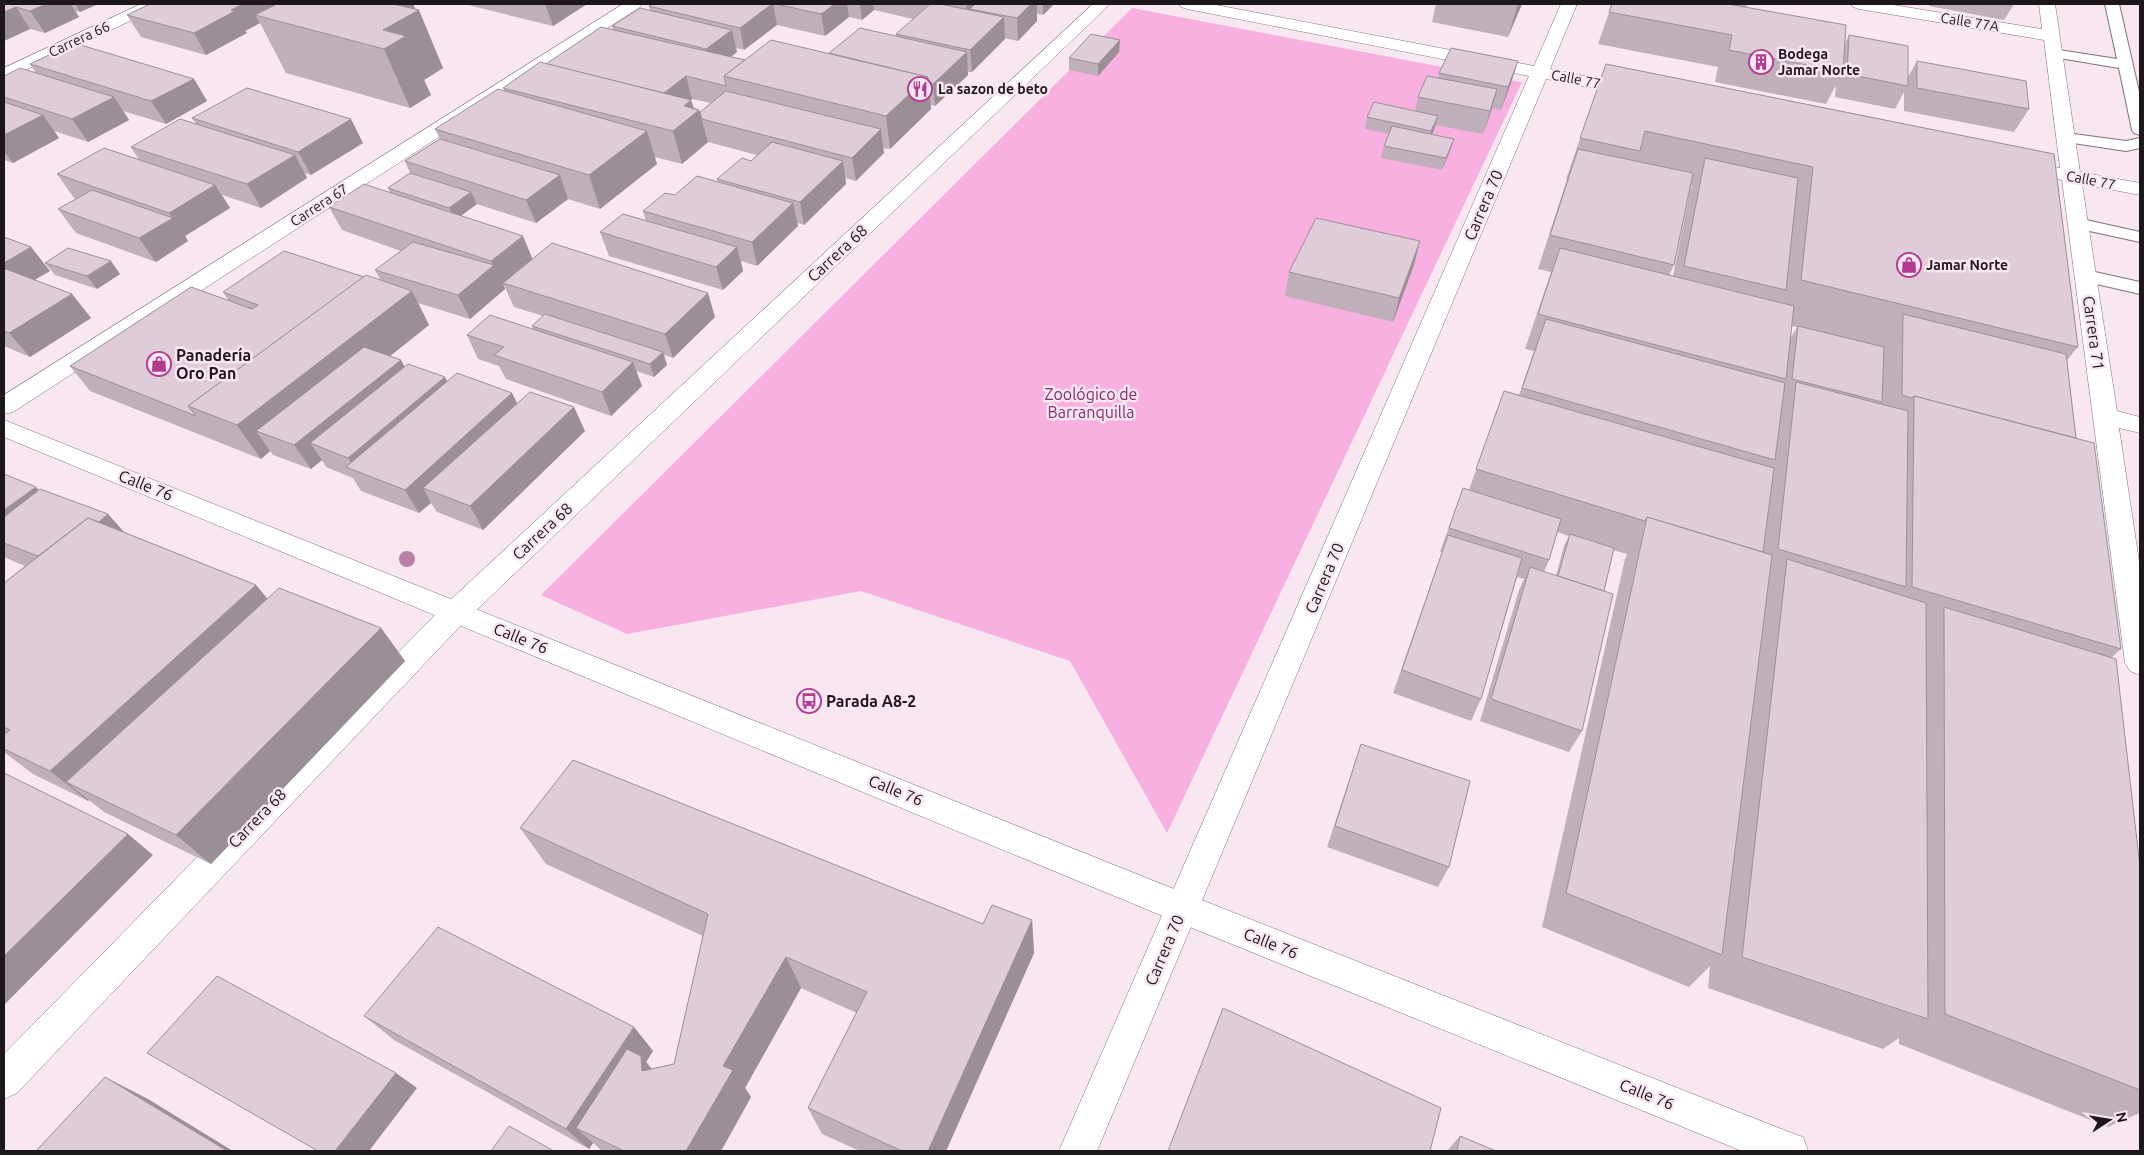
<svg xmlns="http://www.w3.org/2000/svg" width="2144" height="1155" viewBox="0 0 2144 1155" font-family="Ubuntu,sans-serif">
<rect width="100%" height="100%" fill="#f8e6f1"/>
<path fill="#f7b0df" d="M1132,8L1522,82L1167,833L1070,661L861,591L627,634L541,595Z"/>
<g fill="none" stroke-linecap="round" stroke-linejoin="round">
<defs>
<g id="service">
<path d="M2105,4H2119L2140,96V135L2134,133L2132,130L2119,68L2053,57L2048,56L2046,53L2048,50L2053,49L2117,59Z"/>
<path d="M2066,133L2126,141L2140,138V148L2126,151L2060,141L2058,138L2060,135Z"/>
<path d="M2077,218L2140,232V242L2071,227L2068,223L2071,219Z"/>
<path d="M2086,270L2140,282V294L2079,280L2077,276L2079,272Z"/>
</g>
<g id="minor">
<path d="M141,4H162L160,7L4,80V68Z"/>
<path d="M623,4H642L640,7L13,412L4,414V395Z"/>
<path d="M1093,4H1110L466,620L17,1093L4,1099V1054L446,604Z"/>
<path d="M1179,4H1211L1534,66L1561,4H1577L1550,69L1635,86L1641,87L1644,91L1641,95L1635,96L1546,79L1097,1151H1059L1529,76L1187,9L1181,7Z"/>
<path d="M1851,4H1887L2042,29L2039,4H2055L2080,172L2140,183V195L2082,184L2117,411L2140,417V433L2119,428L2140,568V675L2130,671L2125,663L2062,180L2014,170L2011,166L2014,162L2021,160L2060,168L2044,40L1859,9L1853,7Z"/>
</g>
<path id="tertiary" d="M4,420L1194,897L1789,1132L1803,1137L1808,1151H1742L1170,919L4,437Z"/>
</defs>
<use href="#service" stroke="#82727c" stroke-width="2"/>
<use href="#minor" stroke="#82727c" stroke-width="1"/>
<use href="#tertiary" stroke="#82727c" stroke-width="1"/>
<use href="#service" fill="#fff" fill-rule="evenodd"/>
<use href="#minor" fill="#fff" fill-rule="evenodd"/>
<use href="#tertiary" fill="#fff" fill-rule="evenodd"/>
</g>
<circle fill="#b97fa9" cx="407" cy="559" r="8"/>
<g fill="#bfafba" fill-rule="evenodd">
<path d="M4,4H98L80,12L75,11L79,17L45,33L30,29L4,41Z"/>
<path d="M150,4H413L443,68L424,80L431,95L410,108L286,73L260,23L245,31L247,33L206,55L141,37L127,15Z"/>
<path d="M464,4H587L553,26Z"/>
<path d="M652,4H1054L1043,15L1037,14V21L1018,41L1004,38L1005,39L972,72H968V75L935,106L931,105V109L890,149L883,148L884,153L856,181L845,178L846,184L804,225L798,223V226L757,266L741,261L743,271L723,290L609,256L600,232L646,221L643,211L675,195L718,182L717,179L751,161L757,155L708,142L682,164L655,157L657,164L600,209L568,199L536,223L477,204L461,216L533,259L715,317L673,358L664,355L667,365L654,377L636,371L642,386L611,416L506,379L499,366L478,359L467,335L533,329L532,326L543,316L514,307L503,283V284L505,289L470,319L418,303L429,325L390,356L404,367L447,382L517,403L585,431L483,530L437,512L431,503L419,513L361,491L353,478L326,467L322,460L311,469L273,455L270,451L261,459L90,391L70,366L228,300L223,292L364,277L381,281L375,270L401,251L342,230L329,207L390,192L388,188L410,173L405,161L440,139L435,129L504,90L503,88L613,29L612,26L650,10L649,6ZM874,10L913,19L896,34V36L829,53L745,60L731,57L737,52L736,48L744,50L777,25L825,36L849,17L862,20ZM692,99L711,103L700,112L699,110L694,108L691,100Z"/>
<path d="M1436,4H1522L1508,37L1432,22Z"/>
<path d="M1612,4H1748L1746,7L1844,45L1849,35L1908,77L1917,61L2029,109L2014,132L1904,111V92L1895,109L1835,97L1836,85L1826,104L1715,82L1718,67L1598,44Z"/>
<path d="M1930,4H2014L2004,20L1929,6Z"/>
<path d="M1120,40L1119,52L1098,76L1069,70V58Z"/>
<path d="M1518,61L1511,83L1501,110L1492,108L1483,134L1436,125L1432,135L1454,139L1450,151L1442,170L1381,158L1384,146L1389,134L1365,129L1367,117L1415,111L1418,97L1438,78L1439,73Z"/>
<path d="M30,64L194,79L207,101L166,124L123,111L129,120L88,142L54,131L59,138L13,163L4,160V76L36,73Z"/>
<path d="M1606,64L2054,154L2078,347L2067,360L2076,438L2121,649L2111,658L2140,1090V1113L2108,1127L1899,1044V1038L1883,1049L1708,988L1710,966L1689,987L1542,927L1625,559L1627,554L1613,550L1604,591L1582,731L1569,752L1480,721L1519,590L1524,579L1517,577L1481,699L1471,721L1393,693L1442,552H1440L1463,488L1469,490L1504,391L1519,395L1534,351L1525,349L1551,272L1538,269L1567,179H1566ZM1691,186H1692L1690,191L1673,276L1669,275L1674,265ZM1792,326L1797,327L1790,339ZM1557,532L1569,536L1564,546L1556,576L1544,572L1549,560Z"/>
<path d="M192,118L363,143L311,175L305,173L307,178L261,208L222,195L230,208L185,236L188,241L156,262L76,233L58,209L76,199L74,198L57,174L139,160L131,147L196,124Z"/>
<path d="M4,237L31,247L50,271L34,280L72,294L91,318L30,357L4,346Z"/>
<path d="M45,263L120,274L97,289L55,275Z"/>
<path d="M1414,265L1393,322L1285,296L1289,272Z"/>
<path d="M4,474L38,490L108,514L124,532L256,585L267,598L381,628L405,661L211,864L104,812L89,800L88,801L33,774L4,752V583L25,566L4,557Z"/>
<path d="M1361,744L1449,867L1438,887L1327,847Z"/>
<path d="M520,828L983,924L1032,920L1034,953L946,1151H860L822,1134L808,1108L857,1013L801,988L745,1088L751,1097L721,1151H602L593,1143L589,1149L394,1040L364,1016L634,1027L653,1051L646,1062L652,1069L674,1064L703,936L546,864Z"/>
<path d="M1460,1136L1457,1151H1447L1448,1150Z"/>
</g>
<g fill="#9b8f97">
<path d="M46,4H71L79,17L45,33L30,11Z"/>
<path d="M75,4H98L80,12Z"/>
<path d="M243,4H289L255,15L260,23L245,31L247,33L206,55L194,33L231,10Z"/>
<path d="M392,4H413L416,11L419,10L443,68L424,80L431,95L410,108L384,49L383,30Z"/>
<path d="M545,4H587L553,26Z"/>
<path d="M772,4H773L777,25L744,50L740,28Z"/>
<path d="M835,4H847L849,17L825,36L821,14Z"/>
<path d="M860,4H873L874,10L862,20Z"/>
<path d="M966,4H997L970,9L971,28L968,31Z"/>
<path d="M1031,4H1037V21L1018,41L1017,18Z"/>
<path d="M1043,4H1054L1043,15Z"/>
<path d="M1518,4H1522L1508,37Z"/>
<path d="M16,7L30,29L4,41V12Z"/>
<path d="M1004,17L1005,39L972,72L970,50Z"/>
<path d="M732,30L737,52L711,72L706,49Z"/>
<path d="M1120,40L1119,52L1098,76V64Z"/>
<path d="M967,52L968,75L935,106L933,84Z"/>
<path d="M1518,61L1511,83L1501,110L1508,87Z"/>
<path d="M686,76L692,99L665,121L658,98Z"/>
<path d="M928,77L931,109L890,149L886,116Z"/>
<path d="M194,79L207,101L166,124L151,101Z"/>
<path d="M1497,89L1491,112L1483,134L1490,111Z"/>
<path d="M114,97L129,120L88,142L72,119Z"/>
<path d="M691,100L695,113L699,110L708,142L682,164L673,131L684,106Z"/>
<path d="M43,115L59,138L13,163L4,151V135Z"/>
<path d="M1438,116L1435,127L1428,143L1431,131Z"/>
<path d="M351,119L363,143L311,175L298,152Z"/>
<path d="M881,129L884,153L856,181L852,158Z"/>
<path d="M647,131L657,164L600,209L589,175Z"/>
<path d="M1454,139L1450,151L1442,170L1446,158Z"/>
<path d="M295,155L307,178L261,208L247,184Z"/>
<path d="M843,161L846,184L804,225L800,202Z"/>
<path d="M560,175L568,199L536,223L526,200Z"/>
<path d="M215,185L230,208L185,236L188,241L156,262L139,238L172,218L169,213Z"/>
<path d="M471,192L477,204L455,220L449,208Z"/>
<path d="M793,203L798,226L757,266L752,242Z"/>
<path d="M523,236L533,260L503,284L505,289L470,319L458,295L493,266L491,261Z"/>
<path d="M1420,241L1414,265L1393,322L1399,298Z"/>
<path d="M31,247L50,271L4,298V263Z"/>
<path d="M737,247L743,271L723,290L716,267Z"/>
<path d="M111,261L120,274L97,289L87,276Z"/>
<path d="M412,291L429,325L283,441L256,431L270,451L261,459L237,425Z"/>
<path d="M708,293L715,317L673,358L665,334Z"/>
<path d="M72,294L91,318L30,357L9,333Z"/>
<path d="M663,352L667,365L654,377L650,364Z"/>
<path d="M401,360L414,384L310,443L322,460L311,469L294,445Z"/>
<path d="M633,362L642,386L611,416L602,392Z"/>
<path d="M445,377L457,401L356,471L348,458Z"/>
<path d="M512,393L524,417L423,488L431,503L419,513L405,490Z"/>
<path d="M574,407L585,431L483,530L470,506Z"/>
<path d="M36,487L58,511L4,543V510Z"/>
<path d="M108,514L129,538L50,561Z"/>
<path d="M256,585L283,618L66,782L89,800L88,801L50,771Z"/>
<path d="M381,628L405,661L211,864L176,835Z"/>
<path d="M128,834L153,855L4,1005V956Z"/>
<path d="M1032,920L1034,953L946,1151H928Z"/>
<path d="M786,957L801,988L745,1088L751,1097L721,1151H686L723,1066Z"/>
<path d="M634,1027L653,1051L646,1062L664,1084L576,1128L593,1143L589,1149L566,1129Z"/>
<path d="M396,1073L417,1088L369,1151H335Z"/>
<path d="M105,1077L148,1099L233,1151H227Z"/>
</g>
<g fill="#deccd8" stroke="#9b8f97">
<path d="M4,4H46L30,11L16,7L4,12Z"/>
<path d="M150,4H243L231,10L235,11L194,33L127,15Z"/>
<path d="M277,4H393L419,10L383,30L406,36L384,49L255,15Z"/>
<path d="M652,4H772L740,28L649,6Z"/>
<path d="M776,4H835L821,14Z"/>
<path d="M930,4H940L1004,17L970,50L896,34Z"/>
<path d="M975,4H1031L1017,18L970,9Z"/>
<path d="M1612,4H1728L1846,25L1843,72L1729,50L1732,35L1609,12Z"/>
<path d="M640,8L732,30L706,49L612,26Z"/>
<path d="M601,27L745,60L724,76L726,86L686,76L664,93L546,64Z"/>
<path d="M860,28L967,52L933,84L928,82V77L829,53Z"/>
<path d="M1091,34L1120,40L1098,64L1069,58Z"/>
<path d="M1849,35L1908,46V86L1847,74Z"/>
<path d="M771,40L928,77L886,116L724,76Z"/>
<path d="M74,43L194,79L151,101L30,64Z"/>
<path d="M1451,48L1518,61L1508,87L1439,73Z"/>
<path d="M1917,61L2026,81L2029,109L1917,88Z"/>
<path d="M540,62L691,100L684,106L699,110L673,131L503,88Z"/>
<path d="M1606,64L2054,154L2078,347L1801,280L1813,167L1645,131L1640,151L1580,138Z"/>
<path d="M20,68L114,97L72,119L4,97V76Z"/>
<path d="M1427,76L1497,89L1490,111L1418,97Z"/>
<path d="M247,88L351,119L298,152L192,118Z"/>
<path d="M498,89L647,131L589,175L435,129Z"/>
<path d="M726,91L881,129L852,158L702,119L700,112Z"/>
<path d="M4,102L43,115L4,135Z"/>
<path d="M1374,102L1438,116L1431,131L1367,117Z"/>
<path d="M180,119L295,155L247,184L131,147Z"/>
<path d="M1392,126L1454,139L1446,158L1384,146Z"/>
<path d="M440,139L560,175L526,200L405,161Z"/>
<path d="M772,142L843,161L800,202L717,179L742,158L751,161Z"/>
<path d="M104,148L215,185L169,213L57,174Z"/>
<path d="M1578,149L1693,173L1674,265L1550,235Z"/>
<path d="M1705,158L1798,178L1786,290L1684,266Z"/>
<path d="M410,173L471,192L449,208L388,188Z"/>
<path d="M697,176L793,203L752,242L643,211L665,193L675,195Z"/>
<path d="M364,184L523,236L491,261L329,207Z"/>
<path d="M92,190L173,218L139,238L58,209Z"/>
<path d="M623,214L737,247L716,267L600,232Z"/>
<path d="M1316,218L1420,241L1399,298L1289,272Z"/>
<path d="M4,237L31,247L4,263Z"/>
<path d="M413,242L494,265L458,295L375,270Z"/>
<path d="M552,243L708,293L665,334L503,283Z"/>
<path d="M68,248L111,261L87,276L45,263Z"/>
<path d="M1560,248L1794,306L1786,379L1538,314Z"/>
<path d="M284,251L364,277L188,406L196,416L70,366L191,287L252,309L258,305L223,292Z"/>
<path d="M6,269L72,294L9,333L4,331V271Z"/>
<path d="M366,275L412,291L237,425L188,406Z"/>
<path d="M545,314L663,352L650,364L532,326Z"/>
<path d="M1903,314L2066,354L2076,438L1914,396L1912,398L1902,395Z"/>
<path d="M490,315L633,362L602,392L494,355L504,347L467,335Z"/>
<path d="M1546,319L1785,383L1775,460L1522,388Z"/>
<path d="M1798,326L1884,347L1882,402L1792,379Z"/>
<path d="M364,347L401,360L294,445L256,431Z"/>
<path d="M408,364L445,377L348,458L310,443Z"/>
<path d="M457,373L512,393L405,490L346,467Z"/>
<path d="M1796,382L1908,411L1906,587L1778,549Z"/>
<path d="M1504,391L1774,468L1763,552L1647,517L1645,521L1476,469Z"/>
<path d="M530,392L574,407L470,506L423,488Z"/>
<path d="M1914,396L2094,443L2121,649L1912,587Z"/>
<path d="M4,474L36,487L4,510Z"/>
<path d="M1463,488L1561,519L1549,560L1449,528Z"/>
<path d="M40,489L108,514L99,522L88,518L38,556L4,543V517Z"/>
<path d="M1647,517L1772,555L1722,955L1566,893Z"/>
<path d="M88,518L256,585L50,771L4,749V735L10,730L4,727V583Z"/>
<path d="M1570,534L1614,548L1604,591L1558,576Z"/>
<path d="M1448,535L1522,558L1481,699L1402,670Z"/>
<path d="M1787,559L1926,603L1928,1019L1742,957Z"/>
<path d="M1530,567L1613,594L1582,731L1491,699Z"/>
<path d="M279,588L381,628L176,835L66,782Z"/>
<path d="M1944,607L2116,659L2140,867V1090L1945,1014Z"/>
<path d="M1361,744L1470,781L1449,867L1335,826Z"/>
<path d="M573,760L983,924L992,905L1032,920L928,1151H902L808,1108L867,992L786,957L723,1066L733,1070L686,1151H624L576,1128L627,1049L641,1056L642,1071L674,1064L708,914L520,828Z"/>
<path d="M4,773L128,834L4,956Z"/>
<path d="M438,927L634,1027L566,1129L364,1016Z"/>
<path d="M217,976L396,1073L335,1151H318L147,1053Z"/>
<path d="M1223,1008L1441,1108L1430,1151H1168Z"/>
<path d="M105,1077L227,1151H36Z"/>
<path d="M509,1126L554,1151H491Z"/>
<path d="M1460,1136L1496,1151H1457Z"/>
</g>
<defs>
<symbol id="building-ring" viewBox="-11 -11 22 22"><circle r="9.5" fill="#f8e6f1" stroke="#b13b92" stroke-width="1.5"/><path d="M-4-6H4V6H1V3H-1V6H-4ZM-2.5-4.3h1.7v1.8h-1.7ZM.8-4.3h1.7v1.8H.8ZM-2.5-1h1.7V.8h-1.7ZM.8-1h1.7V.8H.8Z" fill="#b13b92"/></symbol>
<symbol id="restaurant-ring" viewBox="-11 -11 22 22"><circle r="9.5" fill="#f8e6f1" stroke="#b13b92" stroke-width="1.5"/><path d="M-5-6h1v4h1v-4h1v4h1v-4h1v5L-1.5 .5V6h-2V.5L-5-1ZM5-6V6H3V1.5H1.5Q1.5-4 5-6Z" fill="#b13b92"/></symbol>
<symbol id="shop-ring" viewBox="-11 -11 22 22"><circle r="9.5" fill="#f8e6f1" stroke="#b13b92" stroke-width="1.5"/><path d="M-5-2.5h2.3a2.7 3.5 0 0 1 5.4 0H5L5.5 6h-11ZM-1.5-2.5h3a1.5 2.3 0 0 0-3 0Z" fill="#b13b92"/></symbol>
<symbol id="bus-ring" viewBox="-11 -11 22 22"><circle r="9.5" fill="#f8e6f1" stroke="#b13b92" stroke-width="1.5"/><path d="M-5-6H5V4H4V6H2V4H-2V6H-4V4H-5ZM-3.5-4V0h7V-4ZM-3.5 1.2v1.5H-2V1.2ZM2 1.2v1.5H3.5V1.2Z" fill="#b13b92"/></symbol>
</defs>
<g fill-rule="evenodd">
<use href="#building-ring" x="1747" y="48" width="28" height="28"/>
<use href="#restaurant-ring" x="906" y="75" width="28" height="28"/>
<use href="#shop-ring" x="1895" y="251" width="28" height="28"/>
<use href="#shop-ring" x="145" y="350" width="28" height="28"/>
<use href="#bus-ring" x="795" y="687" width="28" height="28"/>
</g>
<g text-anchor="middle" stroke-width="5" stroke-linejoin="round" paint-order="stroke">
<g font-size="14" fill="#1d171b" stroke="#f8e6f1">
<text transform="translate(1970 22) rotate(9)" y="5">Calle 77A</text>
<text transform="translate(79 39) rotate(-25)" y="5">Carrera 66</text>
<text transform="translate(1576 79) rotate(11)" y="5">Calle 77</text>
<text transform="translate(2091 180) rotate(11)" y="5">Calle 77</text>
<text transform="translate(319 205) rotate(-33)" y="5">Carrera 67</text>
</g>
<g font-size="14" font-weight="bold" fill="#1d171b" stroke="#f8e6f1" text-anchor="start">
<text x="1778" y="59">Bodega<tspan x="1778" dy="16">Jamar Norte</tspan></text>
<text x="938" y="94">La sazon de beto</text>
<text x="1926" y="270">Jamar Norte</text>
</g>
<g font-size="16" fill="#1d171b" stroke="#f8e6f1">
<text transform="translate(1483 205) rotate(-67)" y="6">Carrera 70</text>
<text transform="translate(837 253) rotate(-43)" y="6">Carrera 68</text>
<text transform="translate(2094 333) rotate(82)" y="6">Carrera 71</text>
<text transform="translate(146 485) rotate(22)" y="6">Calle 76</text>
<text transform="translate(542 531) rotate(-43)" y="6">Carrera 68</text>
<text transform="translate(1324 578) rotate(-67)" y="6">Carrera 70</text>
<text transform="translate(521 638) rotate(22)" y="6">Calle 76</text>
<text transform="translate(896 790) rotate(22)" y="6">Calle 76</text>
<text transform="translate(257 818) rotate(-46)" y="6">Carrera 68</text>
<text transform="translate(1271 943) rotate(22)" y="6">Calle 76</text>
<text transform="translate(1164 950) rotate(-67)" y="6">Carrera 70</text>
<text transform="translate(1647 1094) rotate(22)" y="6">Calle 76</text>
</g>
<g font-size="16" font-weight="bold" fill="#1d171b" stroke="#f8e6f1" text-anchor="start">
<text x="176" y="361">Panadería<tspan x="176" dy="18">Oro Pan</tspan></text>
<text x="826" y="707">Parada A8-2</text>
</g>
<g font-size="16" fill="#852b6e" stroke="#f8e6f1">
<text x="1091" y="400">Zoológico de<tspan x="1091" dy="18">Barranquilla</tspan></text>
</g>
</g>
<rect width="2144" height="1155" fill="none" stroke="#1d171b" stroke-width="10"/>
<g transform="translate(2109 1120) rotate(78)" stroke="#f8e6f1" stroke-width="4" paint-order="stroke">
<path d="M0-4L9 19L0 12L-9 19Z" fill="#1d171b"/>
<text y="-8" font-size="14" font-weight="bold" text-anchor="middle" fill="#1d171b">N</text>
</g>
</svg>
